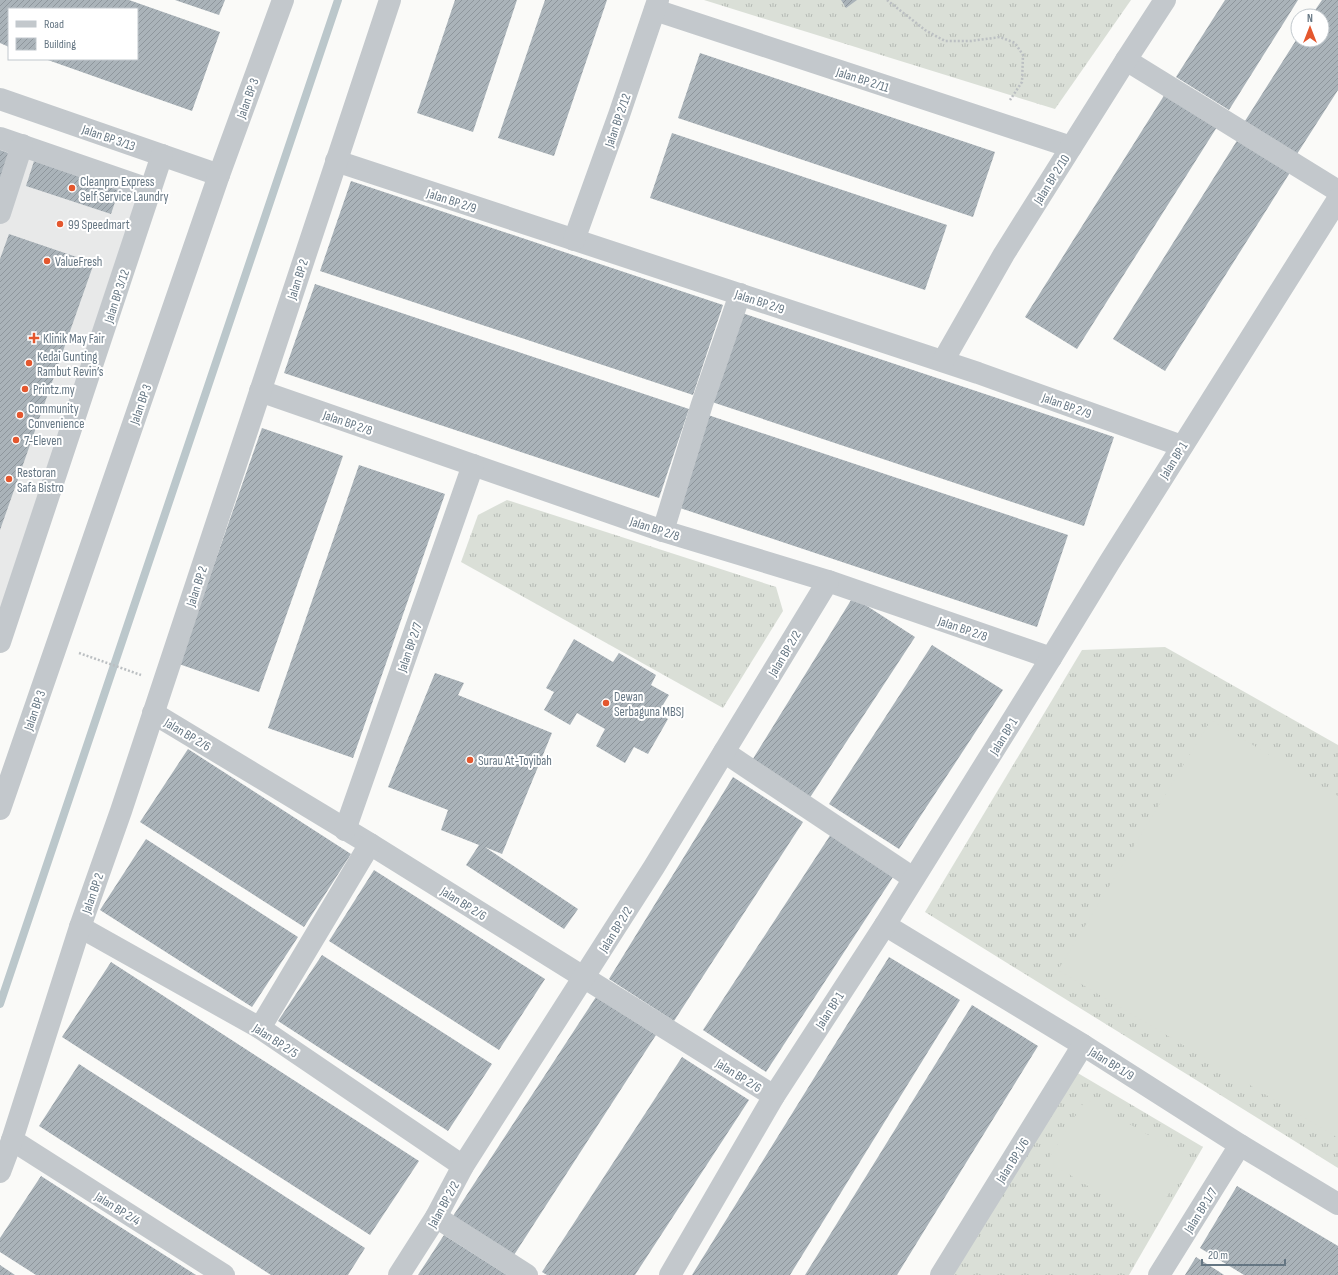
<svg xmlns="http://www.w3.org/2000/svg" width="1338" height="1275" viewBox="0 0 1338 1275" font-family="'Sofia Sans Condensed',sans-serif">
<defs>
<pattern id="grass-tufts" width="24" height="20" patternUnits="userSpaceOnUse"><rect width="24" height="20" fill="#dadfd7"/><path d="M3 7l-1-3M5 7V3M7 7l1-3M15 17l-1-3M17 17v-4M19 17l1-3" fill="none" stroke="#b4b9b4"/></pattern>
<pattern id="building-hatch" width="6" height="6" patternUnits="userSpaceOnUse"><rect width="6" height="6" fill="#aab3b9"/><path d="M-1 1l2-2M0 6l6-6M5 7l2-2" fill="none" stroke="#8e969c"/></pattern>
</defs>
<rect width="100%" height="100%" fill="#fafaf8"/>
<path fill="#e8e9e9" d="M0,145L142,193L0,620Z"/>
<g fill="url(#grass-tufts)">
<path d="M704,0H1131L1055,109Z"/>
<path d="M507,500L776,587L783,611L723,708L461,562L478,515Z"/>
<path d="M1165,647L1338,745V1168L925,912L1082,650Z"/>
<path d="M1076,1072L1203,1147L1129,1275H948Z"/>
</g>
<g fill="#dadfd7">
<path d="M1211,720L1338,796V1138L1058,970Z"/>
<path d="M1086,1099L1190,1159L1150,1224L1047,1161Z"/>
</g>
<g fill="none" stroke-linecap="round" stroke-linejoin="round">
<path stroke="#bbc7cb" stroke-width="8" d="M0,1004L338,0"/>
</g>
<g fill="url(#building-hatch)">
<path d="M0,0H129L220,32L192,111L45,59H137V9H9V47L0,43Z"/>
<path d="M175,0H225L219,15Z"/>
<path d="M455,0H517L473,132L417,113Z"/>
<path d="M545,0H607L554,156L498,138Z"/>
<path d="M841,0H857L846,8Z"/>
<path d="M1225,0H1298L1229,110L1176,77Z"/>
<path d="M1322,0H1338V90L1297,154L1245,121L1298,37V40H1322V16H1311Z"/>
<path d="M700,53L995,152L973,217L678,118Z"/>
<path d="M1165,94L1217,127L1077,349L1025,317Z"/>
<path d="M672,133L947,225L925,290L650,198Z"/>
<path d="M1238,139L1291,171L1165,371L1113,339Z"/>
<path d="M0,150L14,155L0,194Z"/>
<path d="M34,161L119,190L111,214L26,186Z"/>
<path d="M351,181L723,305L693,395L320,271Z"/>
<path d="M9,234L94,263L0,530V259Z"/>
<path d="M315,284L689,409L659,498L284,373Z"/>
<path d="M742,313L1114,437L1084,526L712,402Z"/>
<path d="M708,415L1068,535L1037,627L677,507Z"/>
<path d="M262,428L343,456L259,692L179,664Z"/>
<path d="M359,465L445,494L353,758L268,728Z"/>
<path d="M853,597L915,637L809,799L751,762Z"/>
<path d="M574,639L613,662L619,653L656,675L651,685L669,695L658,713L668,719L648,754L634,747L625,763L596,746L605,729L577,713L570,725L544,710L554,692L546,688Z"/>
<path d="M932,645L1003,690L899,849L829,804Z"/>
<path d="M435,673L464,683L458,695L552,733L502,854L485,847L578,909L564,929L466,865L479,845L441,830L448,810L388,787Z"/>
<path d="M188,749L351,854L304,927L140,822Z"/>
<path d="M733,777L803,822L674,1021L609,979Z"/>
<path d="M831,834L895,874L766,1072L703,1030Z"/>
<path d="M146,839L298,937L252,1007L100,910Z"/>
<path d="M374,870L545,979L499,1050L329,941Z"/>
<path d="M322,955L492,1064L448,1131L278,1021Z"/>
<path d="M889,957L960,1000L790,1275H692Z"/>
<path d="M111,962L419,1161L370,1235L62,1037Z"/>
<path d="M596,997L656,1035L514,1255L453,1216Z"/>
<path d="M972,1005L1038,1046L897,1275H805Z"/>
<path d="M682,1057L749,1100L635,1275H547L542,1272Z"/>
<path d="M79,1064L365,1248L348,1275H271L39,1126Z"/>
<path d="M41,1176L114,1223L196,1275H36L0,1252V1238Z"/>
<path d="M1237,1186L1338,1246V1275H1244L1200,1248Z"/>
<path d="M444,1235L507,1275H418Z"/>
<path d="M1196,1257L1218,1271L1224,1275H1185Z"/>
<path d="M0,1265L15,1275H0Z"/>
</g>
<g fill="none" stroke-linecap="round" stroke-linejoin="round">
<g stroke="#bbbfc2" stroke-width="2.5" stroke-dasharray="2 2" stroke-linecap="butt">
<path d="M887,0L925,30L945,41H971L1000,37L1015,43L1023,55L1022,82L1010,100"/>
<path d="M79,653L141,675"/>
</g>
<g stroke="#c3c8cc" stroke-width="22">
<path d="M655,10L1071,147"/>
<path d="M1126,60L1338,191"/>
<path d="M0,99L219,175"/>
<path d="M0,138L151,190"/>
<path d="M336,161L978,373L1182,446"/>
<path d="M0,213L22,145"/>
<path d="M574,240L619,115L658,0"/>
<path d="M943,361L1004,254L1126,60L1165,0"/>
<path d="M260,391L663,531L828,581L1051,658"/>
<path d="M663,531L702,404L740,294"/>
<path d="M0,642L162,155"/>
<path d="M153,713L370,844L774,1096"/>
<path d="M724,752L913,878"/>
<path d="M0,809L219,175L283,0"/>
<path d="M345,830L473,465"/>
<path d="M885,925L1083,1045L1240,1145L1338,1204"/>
<path d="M80,927L260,1028L463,1166"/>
<path d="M260,1028L370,844"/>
<path d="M12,1140L224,1275"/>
<path d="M0,1172L12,1140L80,927L121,811L390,0"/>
<path d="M436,1217L527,1275"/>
<path d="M399,1275L436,1217L463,1166L654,867L828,581"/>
<path d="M670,1275L774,1096L885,925L1051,658L1109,563L1338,199"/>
<path d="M941,1275L1083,1045"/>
<path d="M1159,1275L1240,1145"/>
</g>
</g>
<g fill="#e4572e" stroke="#fff" stroke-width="1.5">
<circle cx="72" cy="188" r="4"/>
<circle cx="60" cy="224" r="4"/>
<circle cx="47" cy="261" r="4"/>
<path d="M32 332h4v4h4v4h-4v4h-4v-4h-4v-4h4z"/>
<circle cx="29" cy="363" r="4"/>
<circle cx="25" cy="389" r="4"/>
<circle cx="20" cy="415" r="4"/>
<circle cx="16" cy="440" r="4"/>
<circle cx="9" cy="479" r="4"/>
<circle cx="606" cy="703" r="4"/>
<circle cx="470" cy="760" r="4"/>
</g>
<g text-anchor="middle" stroke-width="4" stroke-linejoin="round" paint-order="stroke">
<g font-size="13" fill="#657683" stroke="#fff">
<text transform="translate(863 79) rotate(18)" y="5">Jalan BP 2/11</text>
<text transform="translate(247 98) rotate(-70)" y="5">Jalan BP 3</text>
<text transform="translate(617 120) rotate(-71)" y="5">Jalan BP 2/12</text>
<text transform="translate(109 137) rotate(19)" y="5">Jalan BP 3/13</text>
<text transform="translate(1051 179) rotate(-58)" y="5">Jalan BP 2/10</text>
<text transform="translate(452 200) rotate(18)" y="5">Jalan BP 2/9</text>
<text transform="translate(297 279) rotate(-72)" y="5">Jalan BP 2</text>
<text transform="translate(116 296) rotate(-72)" y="5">Jalan BP 3/12</text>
<text transform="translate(760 301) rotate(18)" y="5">Jalan BP 2/9</text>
<text transform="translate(140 404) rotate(-71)" y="5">Jalan BP 3</text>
<text transform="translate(1067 405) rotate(20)" y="5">Jalan BP 2/9</text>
<text transform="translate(348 422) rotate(19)" y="5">Jalan BP 2/8</text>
<text transform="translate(1173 460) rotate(-58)" y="5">Jalan BP 1</text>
<text transform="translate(655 528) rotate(18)" y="5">Jalan BP 2/8</text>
<text transform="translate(196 586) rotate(-72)" y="5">Jalan BP 2</text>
<text transform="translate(963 628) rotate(19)" y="5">Jalan BP 2/8</text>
<text transform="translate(409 647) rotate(-71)" y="5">Jalan BP 2/7</text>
<text transform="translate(784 653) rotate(-59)" y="5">Jalan BP 2/2</text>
<text transform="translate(34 710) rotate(-71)" y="5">Jalan BP 3</text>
<text transform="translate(188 734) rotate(31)" y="5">Jalan BP 2/6</text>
<text transform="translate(1003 736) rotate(-58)" y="5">Jalan BP 1</text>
<text transform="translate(92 893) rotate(-71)" y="5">Jalan BP 2</text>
<text transform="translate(464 903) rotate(32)" y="5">Jalan BP 2/6</text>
<text transform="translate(615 929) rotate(-58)" y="5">Jalan BP 2/2</text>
<text transform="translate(829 1010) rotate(-57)" y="5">Jalan BP 1</text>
<text transform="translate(276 1040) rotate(33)" y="5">Jalan BP 2/5</text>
<text transform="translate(1112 1063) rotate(32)" y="5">Jalan BP 1/9</text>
<text transform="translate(739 1075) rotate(32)" y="5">Jalan BP 2/6</text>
<text transform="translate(1012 1160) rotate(-58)" y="5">Jalan BP 1/6</text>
<text transform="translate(443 1204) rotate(-61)" y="5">Jalan BP 2/2</text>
<text transform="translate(118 1208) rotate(32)" y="5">Jalan BP 2/4</text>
<text transform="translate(1200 1210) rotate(-58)" y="5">Jalan BP 1/7</text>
</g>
<g font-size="13" fill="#657683" stroke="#fff" text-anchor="start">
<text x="80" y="186">Cleanpro Express<tspan x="80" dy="15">Self Service Laundry</tspan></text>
<text x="68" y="229">99 Speedmart</text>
<text x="55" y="266">ValueFresh</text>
<text x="43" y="343">Klinik May Fair</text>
<text x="37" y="361">Kedai Gunting<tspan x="37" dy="15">Rambut Revin’s</tspan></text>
<text x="33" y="394">Printz.my</text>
<text x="28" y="413">Community<tspan x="28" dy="15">Convenience</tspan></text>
<text x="24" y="445">7-Eleven</text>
<text x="17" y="477">Restoran<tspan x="17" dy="15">Safa Bistro</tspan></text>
<text x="614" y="701">Dewan<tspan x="614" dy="15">Serbaguna MBSJ</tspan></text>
<text x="478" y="765">Surau At-Toyibah</text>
</g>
</g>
<rect x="8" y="8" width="130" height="52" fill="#ffffff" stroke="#c1c8cd"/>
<rect x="16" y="21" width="20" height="6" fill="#c3c8cc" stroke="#c1c8cd"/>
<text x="44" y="28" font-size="12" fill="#657683">Road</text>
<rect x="16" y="38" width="20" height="12" fill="url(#building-hatch)" stroke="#c1c8cd"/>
<text x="44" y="48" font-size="12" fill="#657683">Building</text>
<g transform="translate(1310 28)"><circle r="19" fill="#ffffff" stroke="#c1c8cd"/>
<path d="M0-3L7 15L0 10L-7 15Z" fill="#e4572e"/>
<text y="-6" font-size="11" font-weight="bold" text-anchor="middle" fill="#657683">N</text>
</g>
<path d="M1202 1259v6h83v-6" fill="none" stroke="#657683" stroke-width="2"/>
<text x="1208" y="1259" font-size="12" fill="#657683" stroke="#ffffff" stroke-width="3" paint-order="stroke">20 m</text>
</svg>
